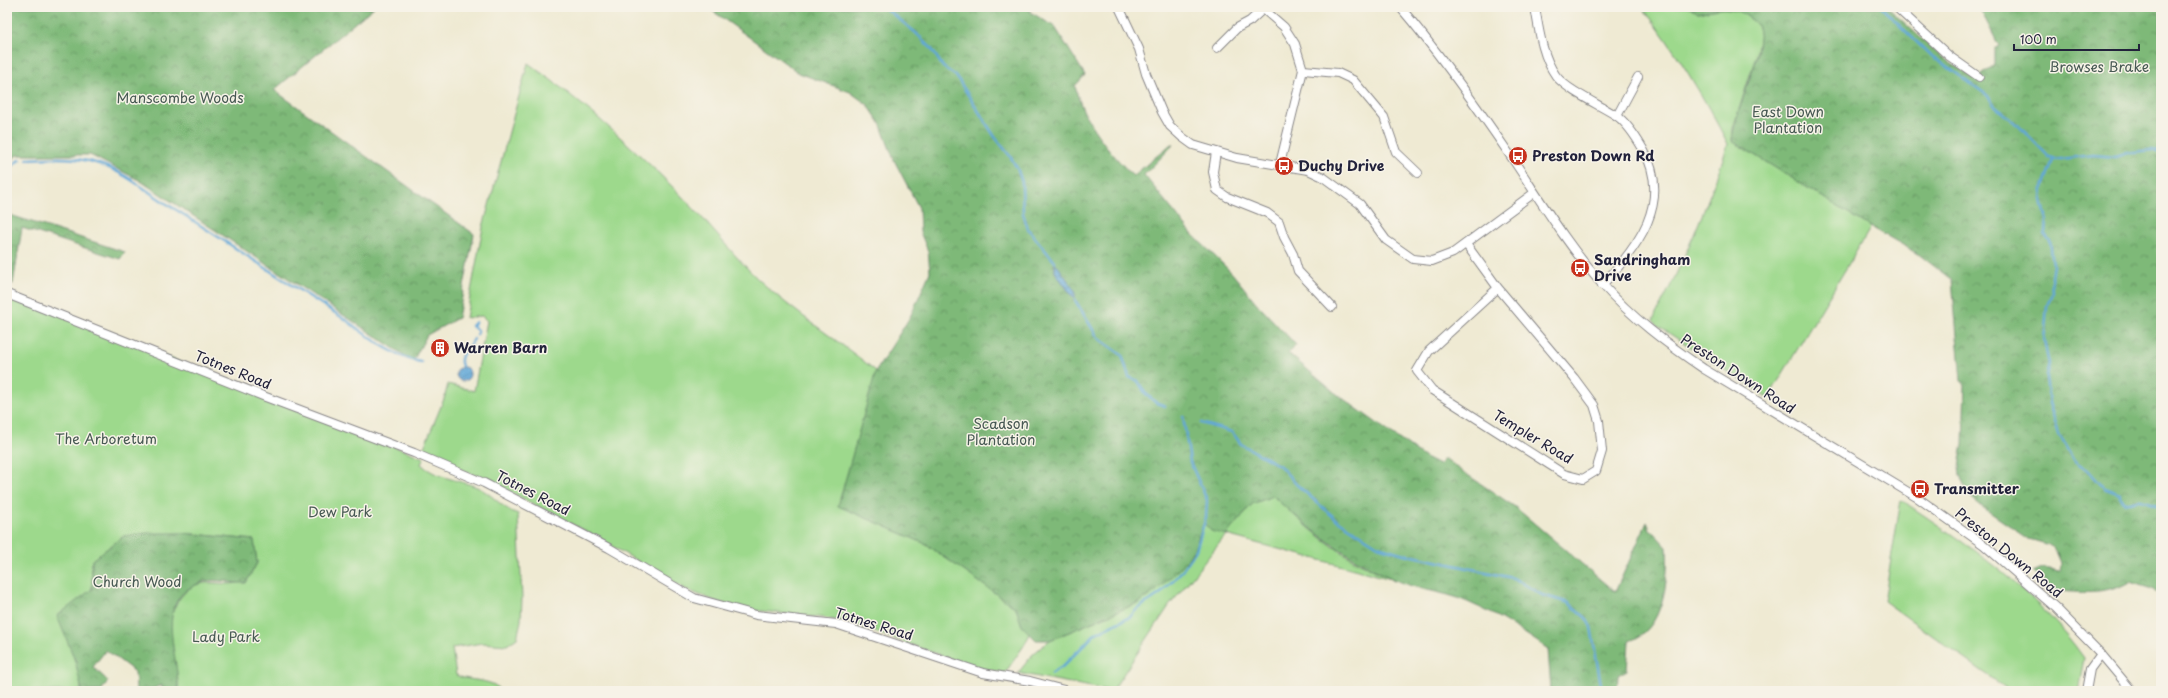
<svg xmlns="http://www.w3.org/2000/svg" width="2168" height="698" viewBox="0 0 2168 698" font-family="'Playpen Sans',sans-serif">
<defs>
<pattern id="forest-crowns" width="20" height="18" patternUnits="userSpaceOnUse"><rect width="20" height="18" fill="#7eb978"/><path d="M2 6a3 3 0 1 1 6 0M12 15a3 3 0 1 1 6 0" fill="none" stroke="#679664"/></pattern>
<pattern id="water-waves" width="16" height="10" patternUnits="userSpaceOnUse"><rect width="16" height="10" fill="#61a7d7"/><path d="M0 5q4-4 8 0t8 0" fill="none" stroke="#5088b0"/></pattern>
</defs>
<rect width="100%" height="100%" fill="#f7f3e8"/>
<filter id="ink" filterUnits="userSpaceOnUse"><feTurbulence type="fractalNoise" baseFrequency=".025" numOctaves="2"/><feDisplacementMap in="SourceGraphic" scale="8" xChannelSelector="R" yChannelSelector="G"/><feConvolveMatrix kernelMatrix="1 2 1 2 8 2 1 2 1" color-interpolation-filters="sRGB"/></filter>
<filter id="wash" filterUnits="userSpaceOnUse"><feTurbulence type="fractalNoise" baseFrequency=".012" numOctaves="4" result="noise"/><feDisplacementMap in="SourceGraphic" scale="16" xChannelSelector="R" yChannelSelector="G"/><feGaussianBlur stdDeviation="0.9" result="paint"/><feColorMatrix in="noise" values="0 0 0 0 0 0 0 0 0 0 0 0 0 0 0 0 0 1.4 0 .05"/><feComposite in="paint" operator="in"/></filter>
<g filter="url(#wash)">
<rect width="100%" height="100%" fill="#efead3"/>
<g fill="#9dd98c" stroke="#607e64">
<path d="M1642,7H1690L1699,13L1724,7L1740,11L1757,24L1760,35L1755,59L1733,128L1732,141L1871,227L1768,398L1658,326L1653,320C1683,264 1708,205 1728,144C1703,96 1676,50 1642,7Z"/>
<path d="M528,63C587,105 646,158 696,211C717,234 736,258 759,280C796,314 838,340 876,371L839,506L926,544L1016,608L1022,626L1030,634L1023,647L1005,673L974,667L853,624L825,618L743,609L718,602L687,590L593,535L497,485L422,452L444,399L448,384L474,391L487,321L482,316L466,318L483,227Z"/>
<path d="M7,294L424,458L421,464C435,478 460,480 477,487C493,494 502,509 518,514L522,598L521,621L517,638L507,645L482,643L452,648L456,675C468,682 494,678 500,691H178C179,661 159,626 180,598C201,569 228,593 247,579C251,576 254,568 257,563L254,540L183,533L124,536L92,560V589L68,640L80,677L81,691H7Z"/>
<path d="M1273,496C1299,520 1326,544 1356,561C1369,568 1382,574 1395,580L1226,535L1169,606L1112,691L1018,673L1033,654L1050,640L1140,602L1157,590L1187,561L1195,547L1204,522L1226,535L1252,504Z"/>
<path d="M1901,500C1967,544 2038,592 2084,658L2078,691H2010L1884,601Z"/>
</g>
<g fill="url(#forest-crowns)" stroke="#506e5a" fill-rule="evenodd">
<path d="M7,7H374L274,90L474,234L458,318L427,335L413,361L139,180L90,155H17L7,165Z"/>
<path d="M707,7H1027L1032,13L1055,27L1085,75L1075,86C1083,122 1109,151 1133,176L1171,144L1173,145L1144,175L1192,234L1231,272L1259,306L1296,345L1288,353L1334,392L1425,458L1439,465L1444,459L1515,507L1615,592L1647,522L1650,529L1667,547C1669,578 1664,631 1629,641L1627,670L1618,675L1617,691H1551L1548,649C1519,629 1488,609 1455,597C1436,591 1411,588 1393,579C1345,556 1312,532 1273,496L1252,504L1226,535L1211,531L1204,523L1195,547L1187,561L1157,590L1140,602L1050,640H1036L1022,626L1016,608L926,544L838,506L876,371L910,317L930,272L928,251L920,232L919,208L894,160L880,123L868,105L850,92L799,73ZM1055,263L1075,291L1074,299L1055,272Z"/>
<path d="M1690,7H1887L1945,60L1977,79L1994,65V49L1999,46L1979,7H2161V597L2152,589L2130,582C2109,595 2084,593 2060,591L2057,595L2033,572L2042,568L2060,571L2061,563L2056,551L2050,545L2029,539L1985,509L1967,494L1960,475L1959,466L1963,444L1965,384L1961,381L1952,280L1917,253L1871,227L1732,141C1733,113 1768,47 1757,25C1755,22 1751,19 1748,17C1731,4 1717,9 1698,13Z"/>
<path d="M7,214L125,252L120,259L22,228L13,284L7,283Z"/>
<path d="M147,533H183L254,540L257,563L246,583C233,584 216,578 203,582C150,599 180,654 178,691H162V685L147,691L136,690L135,672L106,650L93,667L108,681L101,691H82L75,660L57,616L92,589V560L124,536Z"/>
</g>
<g fill="url(#water-waves)" stroke="#426489">
<path d="M1055,262L1075,291V300L1055,272Z"/>
<circle cx="463" cy="374" r="7"/>
</g>
<g fill="none" stroke-linecap="round" stroke-linejoin="round">
<g stroke="#61a7d7" stroke-width="2.5">
<path d="M884,7L916,33L931,48L943,67L956,76L995,137L1010,156L1017,168L1022,182L1023,213L1028,229L1055,262"/>
<path d="M1881,7L1929,54L1987,95L1997,109L2011,118L2049,157L2054,158L2053,160L2093,155L2115,157L2127,153L2151,150L2161,153"/>
<path d="M27,159C51,158 76,156 99,164C124,172 145,190 167,204C227,242 286,282 346,320C365,334 396,359 421,362"/>
<path d="M2053,160L2043,187L2042,200L2046,217L2045,234L2050,241L2053,264L2051,276L2052,293L2047,306L2044,341L2049,364L2046,377L2049,403L2059,434L2073,460L2088,470L2104,488L2120,494V498C2127,507 2132,499 2140,500C2147,501 2155,505 2161,508"/>
<path d="M8,170L20,159"/>
<path d="M7,177H11"/>
<path d="M1075,300L1098,338L1122,355L1129,377L1138,381L1145,393L1155,402L1165,406"/>
<path d="M476,322L472,326L478,331L477,334"/>
<path d="M462,366C457,355 469,348 474,339"/>
<path d="M1201,423L1232,432L1241,444L1280,466L1297,485L1336,519L1378,546L1404,554L1513,578L1542,595L1569,603L1586,618L1591,627L1602,691"/>
<path d="M1052,673L1062,667L1096,633L1130,617L1137,609L1160,594L1182,571L1196,550L1206,517L1207,500L1190,462L1183,416"/>
</g>
</g>
</g>
<g filter="url(#ink)">
<g fill="none" stroke-linecap="round" stroke-linejoin="round">
<defs>
<g id="minor">
<path d="M1119,7L1139,49L1146,74L1162,112L1170,126L1182,137L1193,145L1237,158L1308,170L1323,177L1360,204L1386,240L1413,259L1432,261L1453,253L1534,193"/>
<path d="M1261,7L1284,27L1295,44L1303,70L1280,164"/>
<path d="M1400,7C1441,55 1478,108 1514,161C1542,203 1568,246 1602,284C1632,318 1667,344 1704,369L1918,498L1984,545L2056,608L2101,654L2132,691"/>
<path d="M1535,7C1539,30 1542,56 1556,76C1568,91 1600,105 1617,116C1628,124 1636,137 1643,149C1673,202 1638,247 1602,285"/>
<path d="M1896,7L1949,56L1979,77"/>
<path d="M1217,48L1237,28L1250,21L1263,9"/>
<path d="M1303,70L1338,73L1353,80L1384,117L1396,152L1418,173"/>
<path d="M1617,116L1638,77"/>
<path d="M1216,152L1213,172L1217,190L1227,197L1267,213L1279,222L1284,237L1293,254L1298,271L1332,307"/>
<path d="M1466,244L1498,288L1574,378L1594,405L1599,421L1602,451L1596,471L1583,479L1564,474L1432,390L1417,371L1429,351L1498,288"/>
<path d="M7,294L263,396L414,453L484,483L609,548L694,598L756,615L836,624L983,673L1030,681L1068,691"/>
<path d="M2086,691L2090,669L2101,654"/>
</g>
</defs>
<use href="#minor" stroke="#888687" stroke-width="10"/>
<use href="#minor" stroke="#fff" stroke-width="8"/>
</g>
</g>
<defs>
<symbol id="bus-disc" viewBox="-11 -11 22 22"><circle r="9.5" fill="#c8321e" stroke="#f7f3e8"/><path d="M-5-6H5V4H4V6H2V4H-2V6H-4V4H-5ZM-3.5-4V0h7V-4ZM-3.5 1.2v1.5H-2V1.2ZM2 1.2v1.5H3.5V1.2Z" fill="#fff"/></symbol>
<symbol id="building-disc" viewBox="-11 -11 22 22"><circle r="9.5" fill="#c8321e" stroke="#f7f3e8"/><path d="M-4-6H4V6H1V3H-1V6H-4ZM-2.5-4.3h1.7v1.8h-1.7ZM.8-4.3h1.7v1.8H.8ZM-2.5-1h1.7V.8h-1.7ZM.8-1h1.7V.8H.8Z" fill="#fff"/></symbol>
</defs>
<g fill-rule="evenodd">
<use href="#bus-disc" x="1507" y="145" width="22" height="22"/>
<use href="#bus-disc" x="1273" y="155" width="22" height="22"/>
<use href="#bus-disc" x="1569" y="257" width="22" height="22"/>
<use href="#building-disc" x="429" y="337" width="22" height="22"/>
<use href="#bus-disc" x="1909" y="478" width="22" height="22"/>
</g>
<g text-anchor="middle" stroke-width="3" stroke-linejoin="round" paint-order="stroke">
<g font-size="14" fill="#475953" stroke="#f7f3e8">
<text x="2099" y="72">Browses Brake</text>
<text x="180" y="103">Manscombe Woods</text>
<text x="1788" y="117">East Down<tspan x="1788" dy="16">Plantation</tspan></text>
<text x="1001" y="429">Scadson<tspan x="1001" dy="16">Plantation</tspan></text>
<text x="106" y="444">The Arboretum</text>
<text x="340" y="517">Dew Park</text>
<text x="137" y="587">Church Wood</text>
<text x="226" y="642">Lady Park</text>
</g>
<g font-size="14" font-weight="bold" fill="#22223b" stroke="#f7f3e8" text-anchor="start">
<text x="1532" y="161">Preston Down Rd</text>
<text x="1298" y="171">Duchy Drive</text>
<text x="1594" y="265">Sandringham<tspan x="1594" dy="16">Drive</tspan></text>
<text x="454" y="353">Warren Barn</text>
<text x="1934" y="494">Transmitter</text>
</g>
<g font-size="14" fill="#22223b" stroke="#f7f3e8">
<text transform="translate(233 370) rotate(22)" y="5">Totnes Road</text>
<text transform="translate(1738 374) rotate(33)" y="5">Preston Down Road</text>
<text transform="translate(1533 437) rotate(31)" y="5">Templer Road</text>
<text transform="translate(533 493) rotate(27)" y="5">Totnes Road</text>
<text transform="translate(2009 553) rotate(39)" y="5">Preston Down Road</text>
<text transform="translate(874 624) rotate(17)" y="5">Totnes Road</text>
</g>
</g>
<rect width="2168" height="698" fill="none" stroke="#f7f3e8" stroke-width="24"/>
<path d="M2014 44v6h125v-6" fill="none" stroke="#22223b" stroke-width="2"/>
<text x="2020" y="44" font-size="12" fill="#22223b" stroke="#f7f3e8" stroke-width="3" paint-order="stroke">100 m</text>
</svg>
